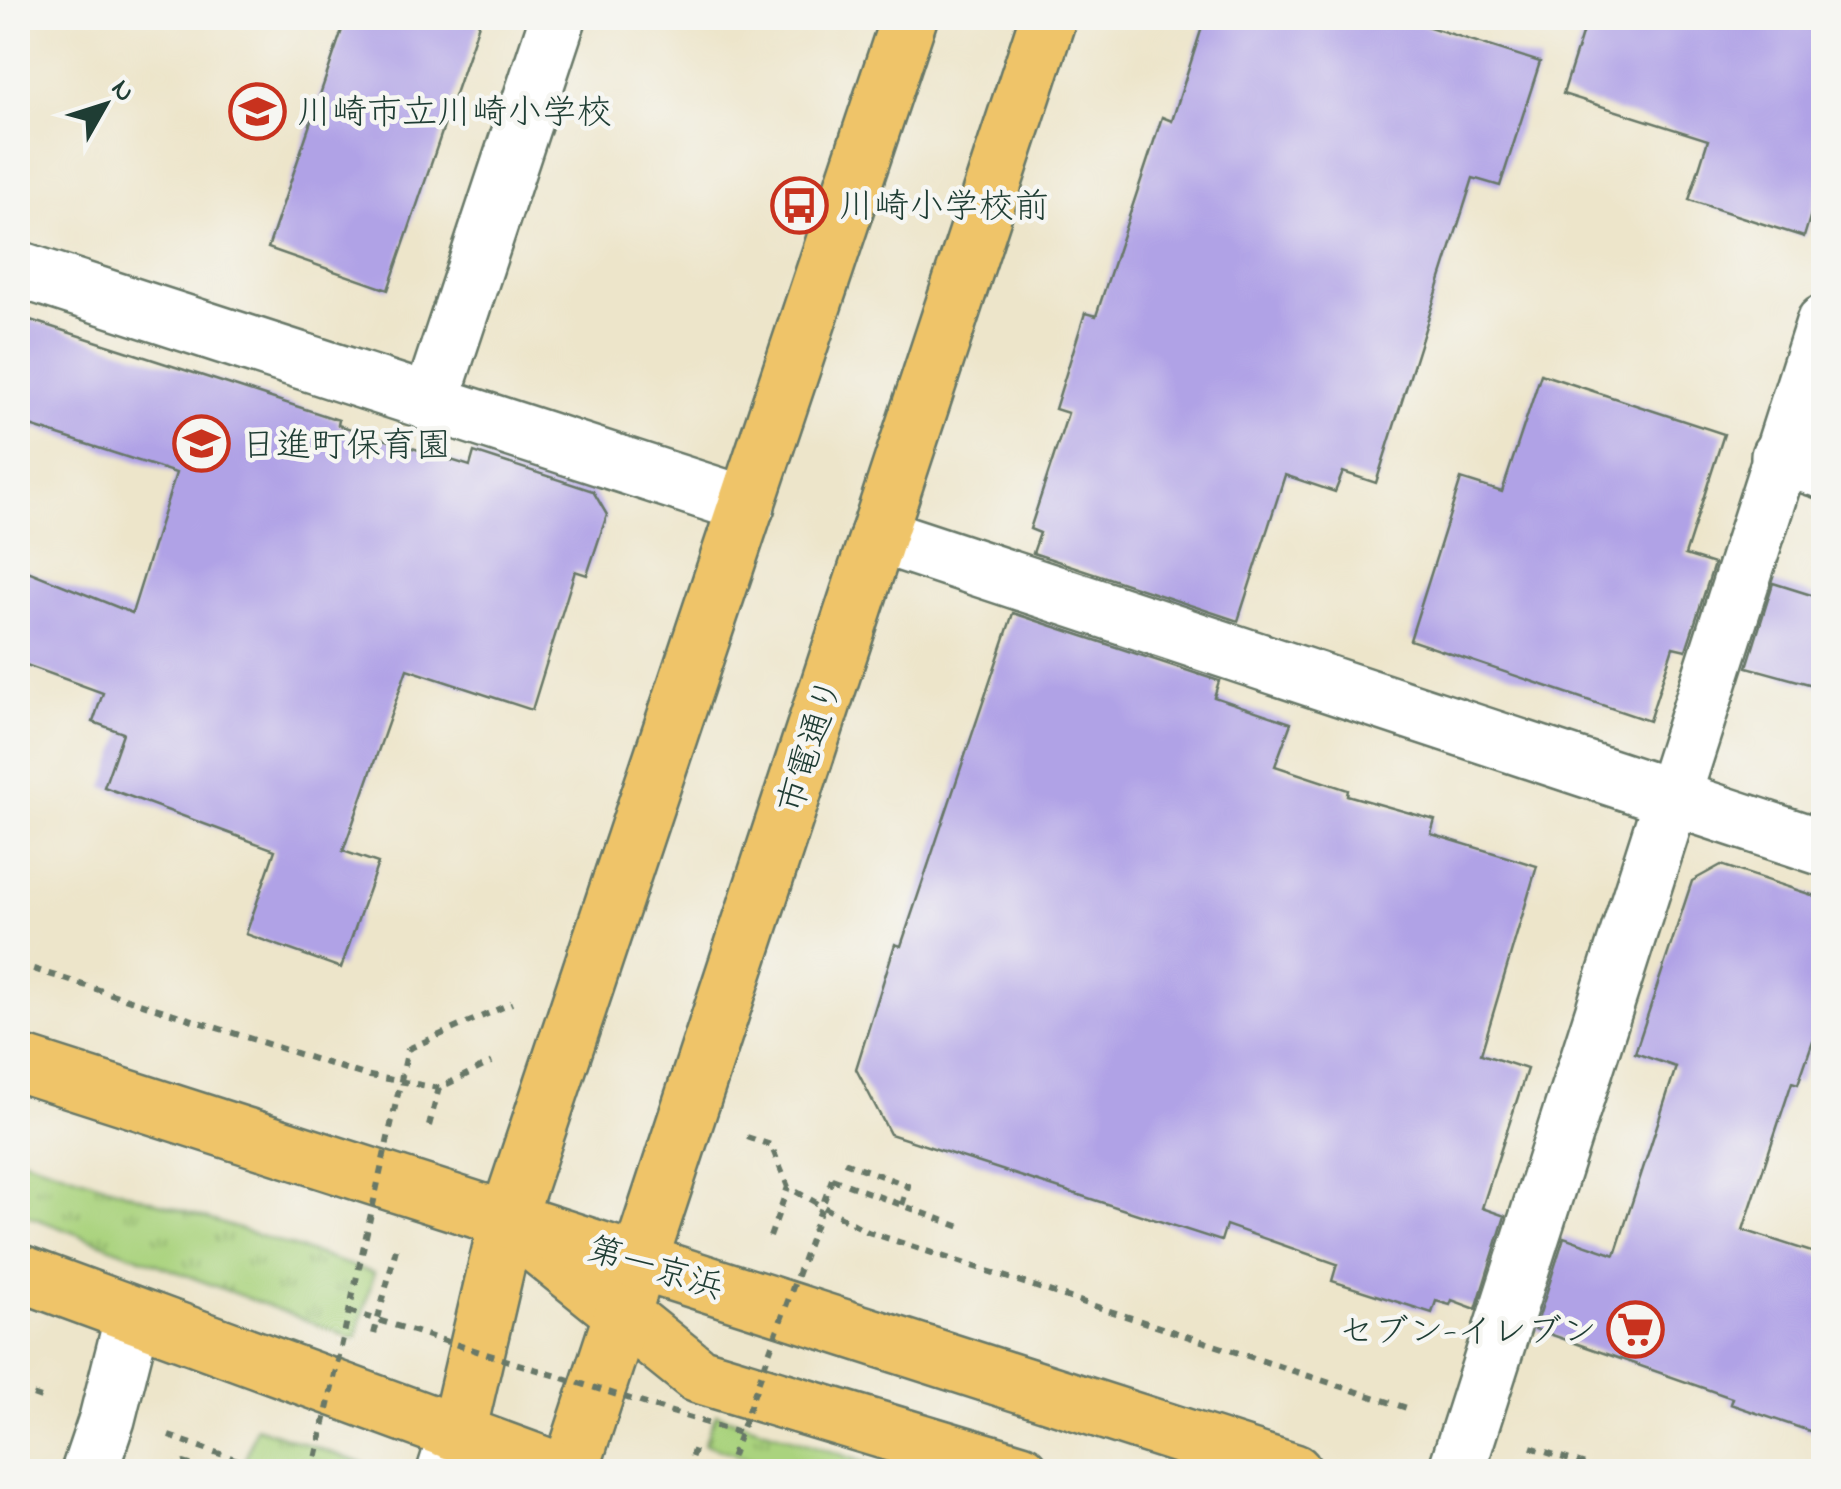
<svg xmlns="http://www.w3.org/2000/svg" width="1841" height="1489" viewBox="0 0 1841 1489" font-family="'Indie Flower','Klee One',sans-serif">
<defs>
<pattern id="grass-tufts" width="24" height="20" patternUnits="userSpaceOnUse" patternTransform="scale(2.5)"><rect width="24" height="20" fill="#aad37e"/><path d="M3 7l-1-3M5 7V3M7 7l1-3M15 17l-1-3M17 17v-4M19 17l1-3" fill="none" stroke="#8aac68"/></pattern>
</defs>
<rect width="100%" height="100%" fill="#f6f6f2"/>
<filter id="ink" filterUnits="userSpaceOnUse"><feTurbulence type="fractalNoise" baseFrequency=".01" numOctaves="2"/><feDisplacementMap in="SourceGraphic" scale="20" xChannelSelector="R" yChannelSelector="G"/><feConvolveMatrix kernelMatrix="1 2 1 2 8 2 1 2 1" color-interpolation-filters="sRGB"/></filter>
<filter id="wash" filterUnits="userSpaceOnUse"><feTurbulence type="fractalNoise" baseFrequency=".0048" numOctaves="4" result="noise"/><feDisplacementMap in="SourceGraphic" scale="40" xChannelSelector="R" yChannelSelector="G"/><feGaussianBlur stdDeviation="2.25" result="paint"/><feColorMatrix in="noise" values="0 0 0 0 0 0 0 0 0 0 0 0 0 0 0 0 0 1.4 0 .05"/><feComposite in="paint" operator="in"/></filter>
<g filter="url(#wash)">
<rect width="100%" height="100%" fill="#ede5ca"/>
<g fill="url(#grass-tufts)" stroke="#648859" stroke-width="2.5">
<path d="M18,1157L374,1273L356,1339L18,1212Z"/>
<path d="M716,1414L892,1471H787L704,1444Z"/>
<path d="M256,1427L385,1471H241Z"/>
</g>
<g id="blocks">
<g fill="#b0a2e6">
<path d="M346,18H481L388,290L268,248Z"/>
<path d="M1205,18H1401L1540,62L1500,186L1473,178L1376,483L1343,472L1335,492L1285,475L1238,621L1033,553L1040,533L1030,529L1068,413L1055,409L1085,313L1096,316L1162,117L1172,121Z"/>
<path d="M1587,18H1824V171L1804,237L1689,200L1708,140L1563,94Z"/>
<path d="M18,316L339,420L338,425L470,466L474,452L593,491L607,515L587,575L575,571L532,710L407,669L343,851L378,863L341,968L246,934L275,850L104,787L123,733L93,722L103,693L18,662V567L132,613L176,473L18,422Z"/>
<path d="M1541,374L1724,434L1685,555L1714,564L1686,650L1673,647L1649,721L1410,640L1461,479L1502,492Z"/>
<path d="M1773,583L1824,599V688L1747,667Z"/>
<path d="M1013,613L1219,681L1214,697L1291,723L1275,766L1348,790L1347,795L1435,820L1431,834L1537,866L1481,1054L1527,1069L1482,1208L1505,1216L1476,1309L1452,1300L1450,1305L1436,1301L1432,1313L1332,1281L1337,1264L1226,1225L1221,1241L890,1134L856,1069L895,944L901,946Z"/>
<path d="M1721,865L1824,899V1009L1798,1084L1792,1082L1743,1230L1824,1256V1436L1730,1404L1732,1398L1535,1329L1564,1237L1615,1255L1676,1067L1635,1053L1692,881Z"/>
</g>
</g>
</g>
<g filter="url(#ink)">
<use href="#blocks" fill-opacity="0" stroke="#677868" stroke-width="2.5"/>
<g fill="none" stroke-linecap="round" stroke-linejoin="round">
<defs>
<g id="minor">
<path d="M18,269L747,505"/>
<path d="M430,404L558,18"/>
<path d="M1779,456L1824,471"/>
<path d="M878,535L1824,848"/>
<path d="M89,1472L107,1419L133,1316"/>
<path d="M445,1472L458,1431"/>
<path d="M1456,1472L1824,323"/>
</g>
<g id="major">
<path d="M507,1221L698,1375L1021,1472"/>
<path d="M458,1431L507,1221L909,18"/>
<path d="M570,1472L1048,18"/>
</g>
<g id="highway">
<path d="M18,1063L1294,1472"/>
<path d="M18,1272L563,1472"/>
</g>
</defs>
<use href="#minor" stroke="#677868" stroke-width="60"/>
<use href="#major" stroke="#677868" stroke-width="60"/>
<use href="#highway" stroke="#677868" stroke-width="60"/>
<g stroke="#677868" stroke-width="6" stroke-dasharray="8 8" stroke-linecap="butt">
<path d="M18,964L364,1075L439,1088L492,1062"/>
<path d="M408,1049L512,1003"/>
<path d="M429,1126L439,1088"/>
<path d="M747,1137L771,1145L788,1187L868,1232L1410,1409"/>
<path d="M844,1162L908,1186L902,1205"/>
<path d="M832,1179L966,1229"/>
<path d="M770,1237L788,1187"/>
<path d="M374,1334L396,1249"/>
<path d="M18,1390L47,1400"/>
<path d="M169,1436L272,1472"/>
<path d="M1531,1447L1606,1472"/>
<path d="M168,1468L184,1463L212,1472"/>
<path d="M339,1472L342,1457"/>
<path d="M686,1472L697,1442"/>
</g>
<use href="#minor" stroke="#fff" stroke-width="55"/>
<use href="#major" stroke="#efc469" stroke-width="55"/>
<use href="#highway" stroke="#efc469" stroke-width="55"/>
<g stroke="#677868" stroke-width="6" stroke-dasharray="8 8" stroke-linecap="butt">
<path d="M349,1311L739,1433"/>
<path d="M313,1472L408,1049"/>
<path d="M726,1472L832,1179"/>
</g>
</g>
</g>
<defs>
<symbol id="school-ring" viewBox="-11 -11 22 22"><circle r="9.5" fill="#f6f6f2" stroke="#c8321e" stroke-width="1.5"/><path d="M0-5L7-2L0 1L-7-2ZM-4 1L0 2.5L4 1V4Q0 6-4 4Z" fill="#c8321e"/></symbol>
<symbol id="bus-ring" viewBox="-11 -11 22 22"><circle r="9.5" fill="#f6f6f2" stroke="#c8321e" stroke-width="1.5"/><path d="M-5-6H5V4H4V6H2V4H-2V6H-4V4H-5ZM-3.5-4V0h7V-4ZM-3.5 1.2v1.5H-2V1.2ZM2 1.2v1.5H3.5V1.2Z" fill="#c8321e"/></symbol>
<symbol id="supermarket-ring" viewBox="-11 -11 22 22"><circle r="9.5" fill="#f6f6f2" stroke="#c8321e" stroke-width="1.5"/><path d="M-6-5.5h2.5l.6 2H6L4.5 2H-2.5L-4.4-4H-6ZM-1.5 3.2a1.3 1.3 0 1 0 .1 0ZM3 3.2a1.3 1.3 0 1 0 .1 0Z" fill="#c8321e"/></symbol>
</defs>
<g fill-rule="evenodd">
<use href="#school-ring" x="226" y="80" width="63" height="63"/>
<use href="#bus-ring" x="768" y="174" width="63" height="63"/>
<use href="#school-ring" x="170" y="412" width="63" height="63"/>
<use href="#supermarket-ring" x="1604" y="1298" width="63" height="63"/>
</g>
<g text-anchor="middle" stroke-width="9" stroke-linejoin="round" paint-order="stroke">
<g font-size="35" fill="#1f3d34" stroke="#f6f6f2" text-anchor="start">
<text x="297" y="123">川崎市立川崎小学校</text>
<text x="839" y="217">川崎小学校前</text>
<text x="241" y="456">日進町保育園</text>
<text x="1597" y="1342" text-anchor="end">セブン-イレブン</text>
</g>
<g font-size="35" fill="#1f3d34" stroke="#f6f6f2">
<text transform="translate(809 745) rotate(-72)" y="12">市電通り</text>
<text transform="translate(656 1267) rotate(17)" y="12">第一京浜</text>
</g>
</g>
<rect width="1841" height="1489" fill="none" stroke="#f6f6f2" stroke-width="60"/>
<g transform="translate(105 105) rotate(51)" stroke="#f6f6f2" stroke-width="8" paint-order="stroke">
<path d="M0-8L18 38L0 25L-18 38Z" fill="#1f3d34"/>
<text y="-15" font-size="28" font-weight="bold" text-anchor="middle" fill="#1f3d34">N</text>
</g>
</svg>
